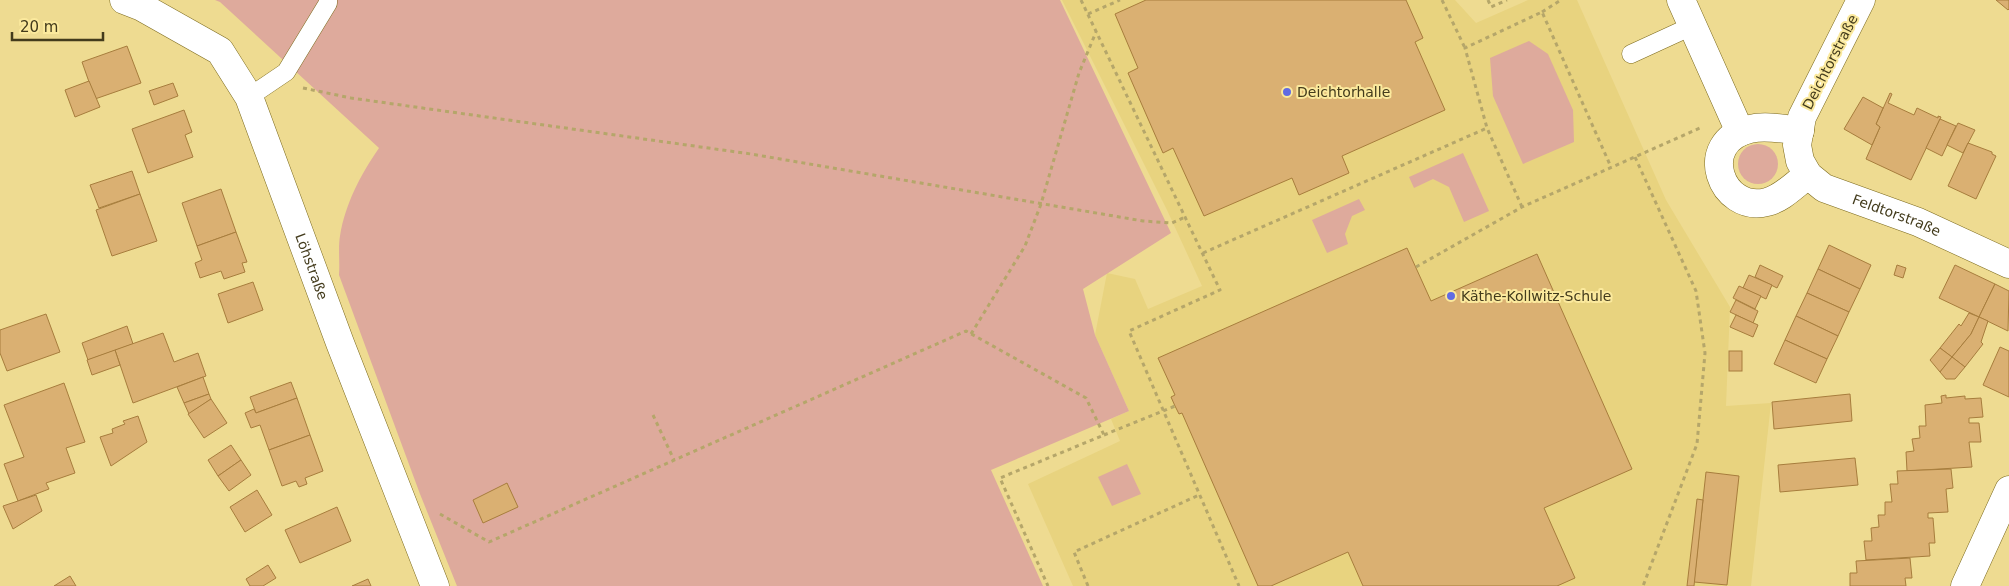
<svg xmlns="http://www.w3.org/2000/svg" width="2009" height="586" viewBox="0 0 2009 586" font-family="'DejaVu Sans',sans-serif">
<rect width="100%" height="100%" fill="#eedb91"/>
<path fill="#e8d37f" d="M1062,0H1455L1476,23L1528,0H1577L1666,200L1730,307L1726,406L1771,403L1751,586H1073L1028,484L1120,441L1111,419L1129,411L1095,335L1107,273L1135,279L1148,309L1202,286L1167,210Z"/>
<g fill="#deaa9c">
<path d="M215,0H1060L1171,233L1083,289L1095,335L1129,411L991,470L1043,586H457L420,494L339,275C340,262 338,248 340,236C345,204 361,174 379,148L220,2Z"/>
<path d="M1529,41L1548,54L1573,110L1574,142L1523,164L1493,96L1490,58Z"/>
<circle cx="1758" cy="164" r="20"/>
<path d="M1463,153L1489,211L1464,222L1449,187L1433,179L1414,188L1409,177Z"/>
<path d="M1359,199L1365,210L1352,216L1345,234L1348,244L1327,253L1312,220Z"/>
<path d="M1127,464L1141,494L1112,506L1098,477Z"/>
</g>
<g fill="#dab072" stroke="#a77d3d">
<path d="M1146,0H1406L1423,38L1415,42L1445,110L1342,156L1349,173L1299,195L1292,178L1204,216L1173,148L1163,153L1128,73L1138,68L1115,14Z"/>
<path d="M1996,0H2009V9L2008,10Z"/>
<path d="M127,46L141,83L95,99L82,62Z"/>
<path d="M89,81L100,107L75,117L65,90Z"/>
<path d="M173,83L178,96L154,105L149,91Z"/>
<path d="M1890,93L1892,94L1888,103L1914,115L1917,108L1938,118V116L1941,117L1911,180L1866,159L1880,127L1876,124Z"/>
<path d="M1863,97L1883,108L1876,124L1880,127L1872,145L1844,129Z"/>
<path d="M184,110L192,132L185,135L193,157L148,173L132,129Z"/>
<path d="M1940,119L1956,126L1942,156L1926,148Z"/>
<path d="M1958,123L1975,130L1963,153L1947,145Z"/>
<path d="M1968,143L1992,152V154L1996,156L1976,199L1948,186Z"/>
<path d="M132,171L140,194L99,208L90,185Z"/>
<path d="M221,189L236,232L197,246L182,203Z"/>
<path d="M140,194L157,241L112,256L96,210Z"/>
<path d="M236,232L247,262L242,263L245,272L224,279L221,271L200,278L195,263L202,260L197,246Z"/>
<path d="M1829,245L1871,265L1860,289L1818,269Z"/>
<path d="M1407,248L1431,301L1537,254L1632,469L1544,508L1575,578L1557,586H1363L1348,552L1271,586H1258L1182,413L1179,414L1175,406L1171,397L1175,395L1158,358Z"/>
<path d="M1760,265L1783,276L1777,288L1755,277Z"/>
<path d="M1897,265L1906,268L1903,278L1894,275Z"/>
<path d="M1955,265L1995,284L1979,317L1939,298Z"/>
<path d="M1818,269L1860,289L1849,312L1807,293Z"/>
<path d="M1749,275L1772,285L1766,299L1743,288Z"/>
<path d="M253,282L263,310L228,323L218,294Z"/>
<path d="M1995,284L2009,291L2008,331L1979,317Z"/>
<path d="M1739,286L1761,296L1755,309L1733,298Z"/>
<path d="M1807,293L1849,312L1838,336L1796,316Z"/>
<path d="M1736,300L1758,311L1753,323L1730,312Z"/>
<path d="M1969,313L1979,317L1971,334L1952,357L1940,348L1959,324L1961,326Z"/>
<path d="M46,314L60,352L7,371L0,353V330Z"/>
<path d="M1736,315L1758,325L1753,337L1730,327Z"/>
<path d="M1796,316L1838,336L1827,359L1785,340Z"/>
<path d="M1979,317L1988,321L1981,342L1983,344L1965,367L1952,357L1971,334Z"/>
<path d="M127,326L133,344L88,360L82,343Z"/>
<path d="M163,333L174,362L198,353L206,376L133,403L115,350Z"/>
<path d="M1785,340L1827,359L1816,383L1774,364Z"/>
<path d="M2000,347L2009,351V397L1983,385Z"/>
<path d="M1940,348L1952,357L1940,372L1930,360Z"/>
<path d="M115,350L120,365L92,375L87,360Z"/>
<rect x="1729" y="351" width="13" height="20"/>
<path d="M1952,357L1965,367L1955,379H1946L1940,372Z"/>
<path d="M203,377L209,394L184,403L177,387Z"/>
<path d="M291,382L297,398L256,413L250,397Z"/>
<path d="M64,383L85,442L66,448L75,473L46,483L49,489L18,501L4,464L24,457L4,405Z"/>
<path d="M209,394L211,399L189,414L184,403Z"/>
<path d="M1850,394L1852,421L1774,429L1772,402Z"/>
<path d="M1946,395V398L1965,396V399L1981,398L1983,417L1969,418V423H1979L1981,442H1969L1972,467L1907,471L1906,452L1914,451L1912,439L1920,438L1919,426H1926L1925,405L1942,403L1941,396Z"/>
<path d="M297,398L310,435L269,450L260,425L251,428L245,413L254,409L256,413Z"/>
<path d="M211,399L227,423L204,438L188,414Z"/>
<path d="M138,416L147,442L111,466L100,437L113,433L112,429L125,424L123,421Z"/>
<path d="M310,435L323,471L305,478L307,484L299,487L296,481L282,486L269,450Z"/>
<path d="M231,445L241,460L218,476L208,460Z"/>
<path d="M1855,458L1858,485L1780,492L1778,465Z"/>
<path d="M241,460L251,475L229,491L218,476Z"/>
<path d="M1951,469L1953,488L1946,489L1948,512L1928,513V518H1933L1935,543H1929L1930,556L1866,560L1864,541H1872L1871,528L1879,527L1878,515H1885V502H1892L1890,484H1898L1897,471Z"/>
<path d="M1706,472L1739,476L1727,585L1694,582Z"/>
<path d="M507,483L518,507L483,523L473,500Z"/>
<path d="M257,490L272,515L245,532L230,507Z"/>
<path d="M36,495L42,511L13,529L3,506Z"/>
<path d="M1697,499L1703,500L1694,586H1687Z"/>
<path d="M337,507L351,541L300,563L285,530Z"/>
<path d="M1910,558L1912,578H1905L1906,586H1850V573H1857L1856,561Z"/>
<path d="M268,565L276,578L263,586H250L246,579Z"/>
<path d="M70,576L76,586H54Z"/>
<path d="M368,579L371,586H352Z"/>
</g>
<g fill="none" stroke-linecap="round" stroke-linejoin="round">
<defs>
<g id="service">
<path d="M1631,54L1692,26"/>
<path d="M249,97L286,72L328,3V0"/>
</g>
<g id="minor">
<path id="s1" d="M124,0L142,7L220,51L249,97L340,343L435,586"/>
<path d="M1681,0L1740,132"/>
<path id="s2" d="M1861,0L1802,117L1797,145L1800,161L1808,175L1824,188L1918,222L2009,264"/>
<path d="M1800,131C1784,129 1765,125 1750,129C1695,142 1721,214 1767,202C1783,198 1795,184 1808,175"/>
<path d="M1965,586L2009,490"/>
</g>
</defs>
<use href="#service" stroke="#7c6a1d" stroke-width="19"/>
<use href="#minor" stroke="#7c6a1d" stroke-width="29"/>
<g stroke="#b5a66a" stroke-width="3" stroke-dasharray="4 4" stroke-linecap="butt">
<path d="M1081,0L1220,290L1129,331L1239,586"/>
<path d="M1442,0L1465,48"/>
<path d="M1488,0L1491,7L1507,0"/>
<path d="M1542,12L1561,0"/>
<path d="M1088,14L1120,0"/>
<path d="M303,88L351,98L751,154L1143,221L1172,223L1185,217"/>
<path d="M1635,157L1696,291L1705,353L1697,444L1643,586"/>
<path d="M1522,207L1487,128L1465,48L1542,12L1611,167"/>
<path d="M1203,253L1487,128"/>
<path d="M1416,267L1522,207L1700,128"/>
<path d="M971,334L1025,246L1041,204L1079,73L1096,32"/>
<path d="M653,415L674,460"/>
<path d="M1104,435L1175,406"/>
<path d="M440,514L489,542L966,331L1086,398L1104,435L1000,478L1048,586"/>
<path d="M1088,586L1074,552L1199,495"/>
</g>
<use href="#service" stroke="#fff" stroke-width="18"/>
<use href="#minor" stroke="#fff" stroke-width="28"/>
</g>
<g fill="#616be3" stroke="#fbe99d" stroke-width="2">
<circle cx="1287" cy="92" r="5"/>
<circle cx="1451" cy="296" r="5"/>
</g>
<g text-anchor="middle" stroke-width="4" stroke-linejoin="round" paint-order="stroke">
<g font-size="14" fill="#433b1c" stroke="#fbe99d">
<text transform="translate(1830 62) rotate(-63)" y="5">Deichtorstraße</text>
<text dy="5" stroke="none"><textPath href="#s2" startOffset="290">Feldtorstraße</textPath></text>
<text dy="5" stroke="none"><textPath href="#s1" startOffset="344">Löhstraße</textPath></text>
</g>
<g font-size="14" fill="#433b1c" stroke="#fbe99d" text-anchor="start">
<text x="1297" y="97">Deichtorhalle</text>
<text x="1461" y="301">Käthe-Kollwitz-Schule</text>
</g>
</g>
<path d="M12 32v8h91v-8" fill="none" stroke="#433b1c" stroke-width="2.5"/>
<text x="20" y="32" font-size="15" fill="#433b1c" stroke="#fbe99d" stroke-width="4" paint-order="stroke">20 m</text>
</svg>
